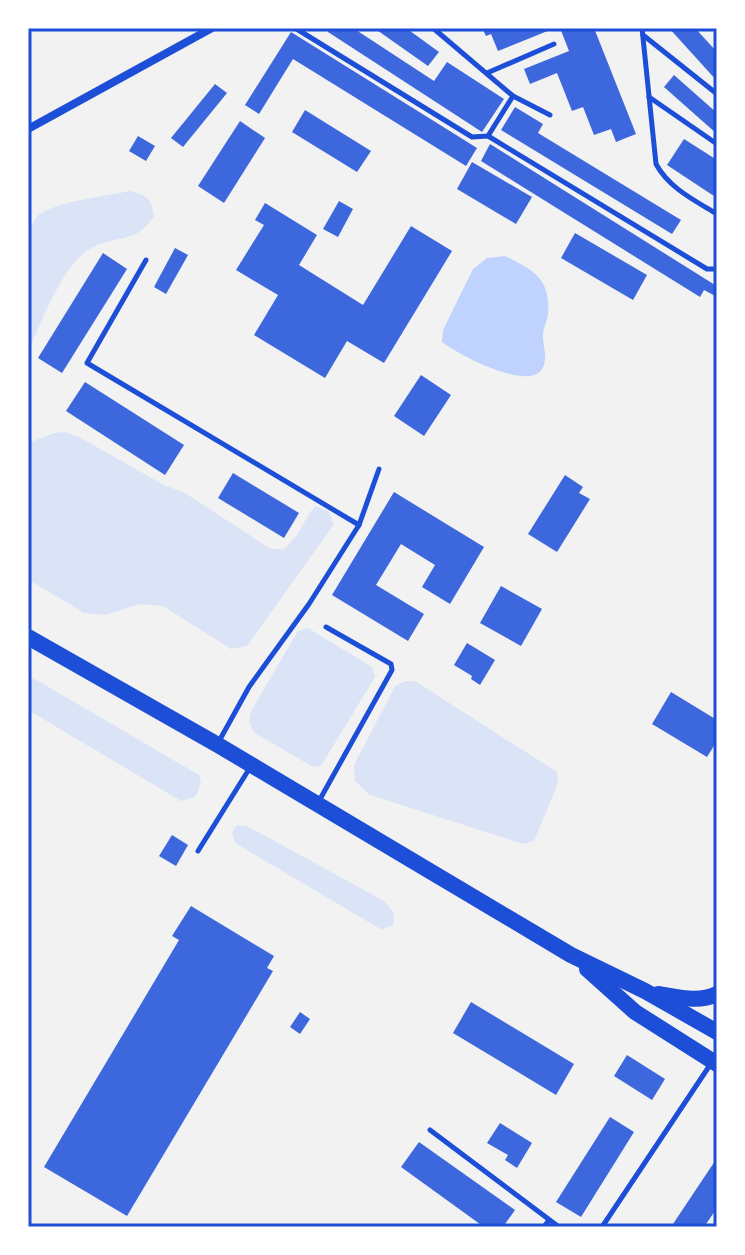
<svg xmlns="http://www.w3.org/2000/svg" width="745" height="1255" viewBox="0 0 745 1255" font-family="Manrope,sans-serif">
<rect width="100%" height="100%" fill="#f2f2f2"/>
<g fill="#dbe4f7">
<path d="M129,191C146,194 152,199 154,216C136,245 116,234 90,249C62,265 42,322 28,351V232C32,225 35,216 43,212C63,201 106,196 129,191Z"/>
<path d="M65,432L79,437L164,485L185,493L271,549H284L297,535L310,512L316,506L328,511L334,524L247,646L231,649L163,606L140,604L105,615L84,613L28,579V443L54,433Z"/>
<path d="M308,628L372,667L375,677L321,766L313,767L255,733L249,723L251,711L298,631Z"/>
<path d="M28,675L199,775L201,784L195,797L181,801L28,710Z"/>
<path d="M406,681H415L557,772L558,783L534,841L523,844L370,795L355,781L354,765L395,686Z"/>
<path d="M237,825L247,826L384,901L394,913L393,925L382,930L235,843L232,832Z"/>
</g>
<path fill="#bfd3fe" d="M505,256C534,270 551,279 548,315C547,321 544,326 543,333C542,345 549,357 542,369C529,392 457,354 442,342L443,330L473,269L487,258Z"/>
<g fill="#3d67dc">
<path d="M330,28H353L434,81L447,62L504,99L482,132L328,32Z"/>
<path d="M374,28H406L439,52L428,66Z"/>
<path d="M482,28H555L498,51L491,34L486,36Z"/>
<path d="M560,28H594L636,134L616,142L611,129L594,135L583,107L572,111L557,73L530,84L524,69L569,51Z"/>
<path d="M669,28H695L717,52V81Z"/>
<path d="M291,32L477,148L466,166L293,59L259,114L245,105Z"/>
<path d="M674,75L717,113V134L664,87Z"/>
<path d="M215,84L227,93L183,147L171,138Z"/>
<path d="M515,107L543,124L538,133L681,220L672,234L501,130Z"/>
<path d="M305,110L371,151L357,172L292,132Z"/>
<path d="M240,121L265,138L224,203L198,186Z"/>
<path d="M138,136L155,146L146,161L129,151Z"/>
<path d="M684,139L717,160V198L667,165Z"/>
<path d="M490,144L715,285L717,282V297L704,290L700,297L481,161Z"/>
<path d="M472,162L532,197L516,224L457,189Z"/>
<path d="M339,201L353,209L338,237L323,229Z"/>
<path d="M265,203L317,235L299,265L363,305L411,226L452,251L384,363L347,341L325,378L254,335L278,295L236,270L264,225L255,220Z"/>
<path d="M575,233L647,275L633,300L561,258Z"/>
<path d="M175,248L188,255L166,294L154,287Z"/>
<path d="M103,253L127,269L62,373L38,358Z"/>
<path d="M421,375L451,395L424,436L394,416Z"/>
<path d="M85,382L184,445L165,475L66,411Z"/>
<path d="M233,473L299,513L284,538L218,498Z"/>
<path d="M565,475L583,487L579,493L590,499L557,552L528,534Z"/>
<path d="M394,492L484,547L450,604L422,587L435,565L401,544L376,585L424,614L408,641L332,595Z"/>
<path d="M501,586L542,609L521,646L480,623Z"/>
<path d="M467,643L495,660L480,685L471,679L472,676L454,665Z"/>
<path d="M671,692L717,720V741L707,757L652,724Z"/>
<path d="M172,835L188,845L176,866L159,856Z"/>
<path d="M191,906L274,956L267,968L273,971L127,1216L44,1167L179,940L172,936Z"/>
<path d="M471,1002L574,1064L556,1095L453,1033Z"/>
<path d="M300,1012L310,1019L300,1034L290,1027Z"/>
<path d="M627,1055L665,1079L652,1100L614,1076Z"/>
<path d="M610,1117L634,1132L581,1217L556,1202Z"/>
<path d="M500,1123L532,1143L517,1168L505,1160L508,1155L487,1143Z"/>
<path d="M419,1142L515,1210L503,1227H484L401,1167Z"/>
<path d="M717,1158V1208L704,1227H671Z"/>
</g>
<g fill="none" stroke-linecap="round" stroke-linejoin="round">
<g stroke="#1d4ed8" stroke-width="5">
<path d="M295,28L472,137L488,136L513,96L433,28"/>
<path d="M642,28L656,164C669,188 694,200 717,214"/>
<path d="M643,35L717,94"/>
<path d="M487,73L554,44"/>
<path d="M513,96L550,115"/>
<path d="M649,97L717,144"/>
<path d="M488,136L707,269H717"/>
<path d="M146,260L87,363L359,525"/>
<path d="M218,743L249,687L309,604L359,525L379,469"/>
<path d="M319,801L392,670L391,664L326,627"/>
<path d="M198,851L251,766"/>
<path d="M430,1130L559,1227"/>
<path d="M544,1227L549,1220"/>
<path d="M602,1227L712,1062"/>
</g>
<path stroke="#1d4ed8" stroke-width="8" d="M28,129L212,28"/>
<g stroke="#1d4ed8" stroke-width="16">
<path d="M28,637L218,745L571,955L645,991L717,1032"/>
<path d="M587,969L635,1012L717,1064"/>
<path d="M658,994C678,997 698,1003 717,994"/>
</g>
</g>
<rect width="745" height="1255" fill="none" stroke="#ffffff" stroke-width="60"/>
<rect x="30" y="30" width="685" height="1195" fill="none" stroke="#1d4ed8" stroke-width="3"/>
</svg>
